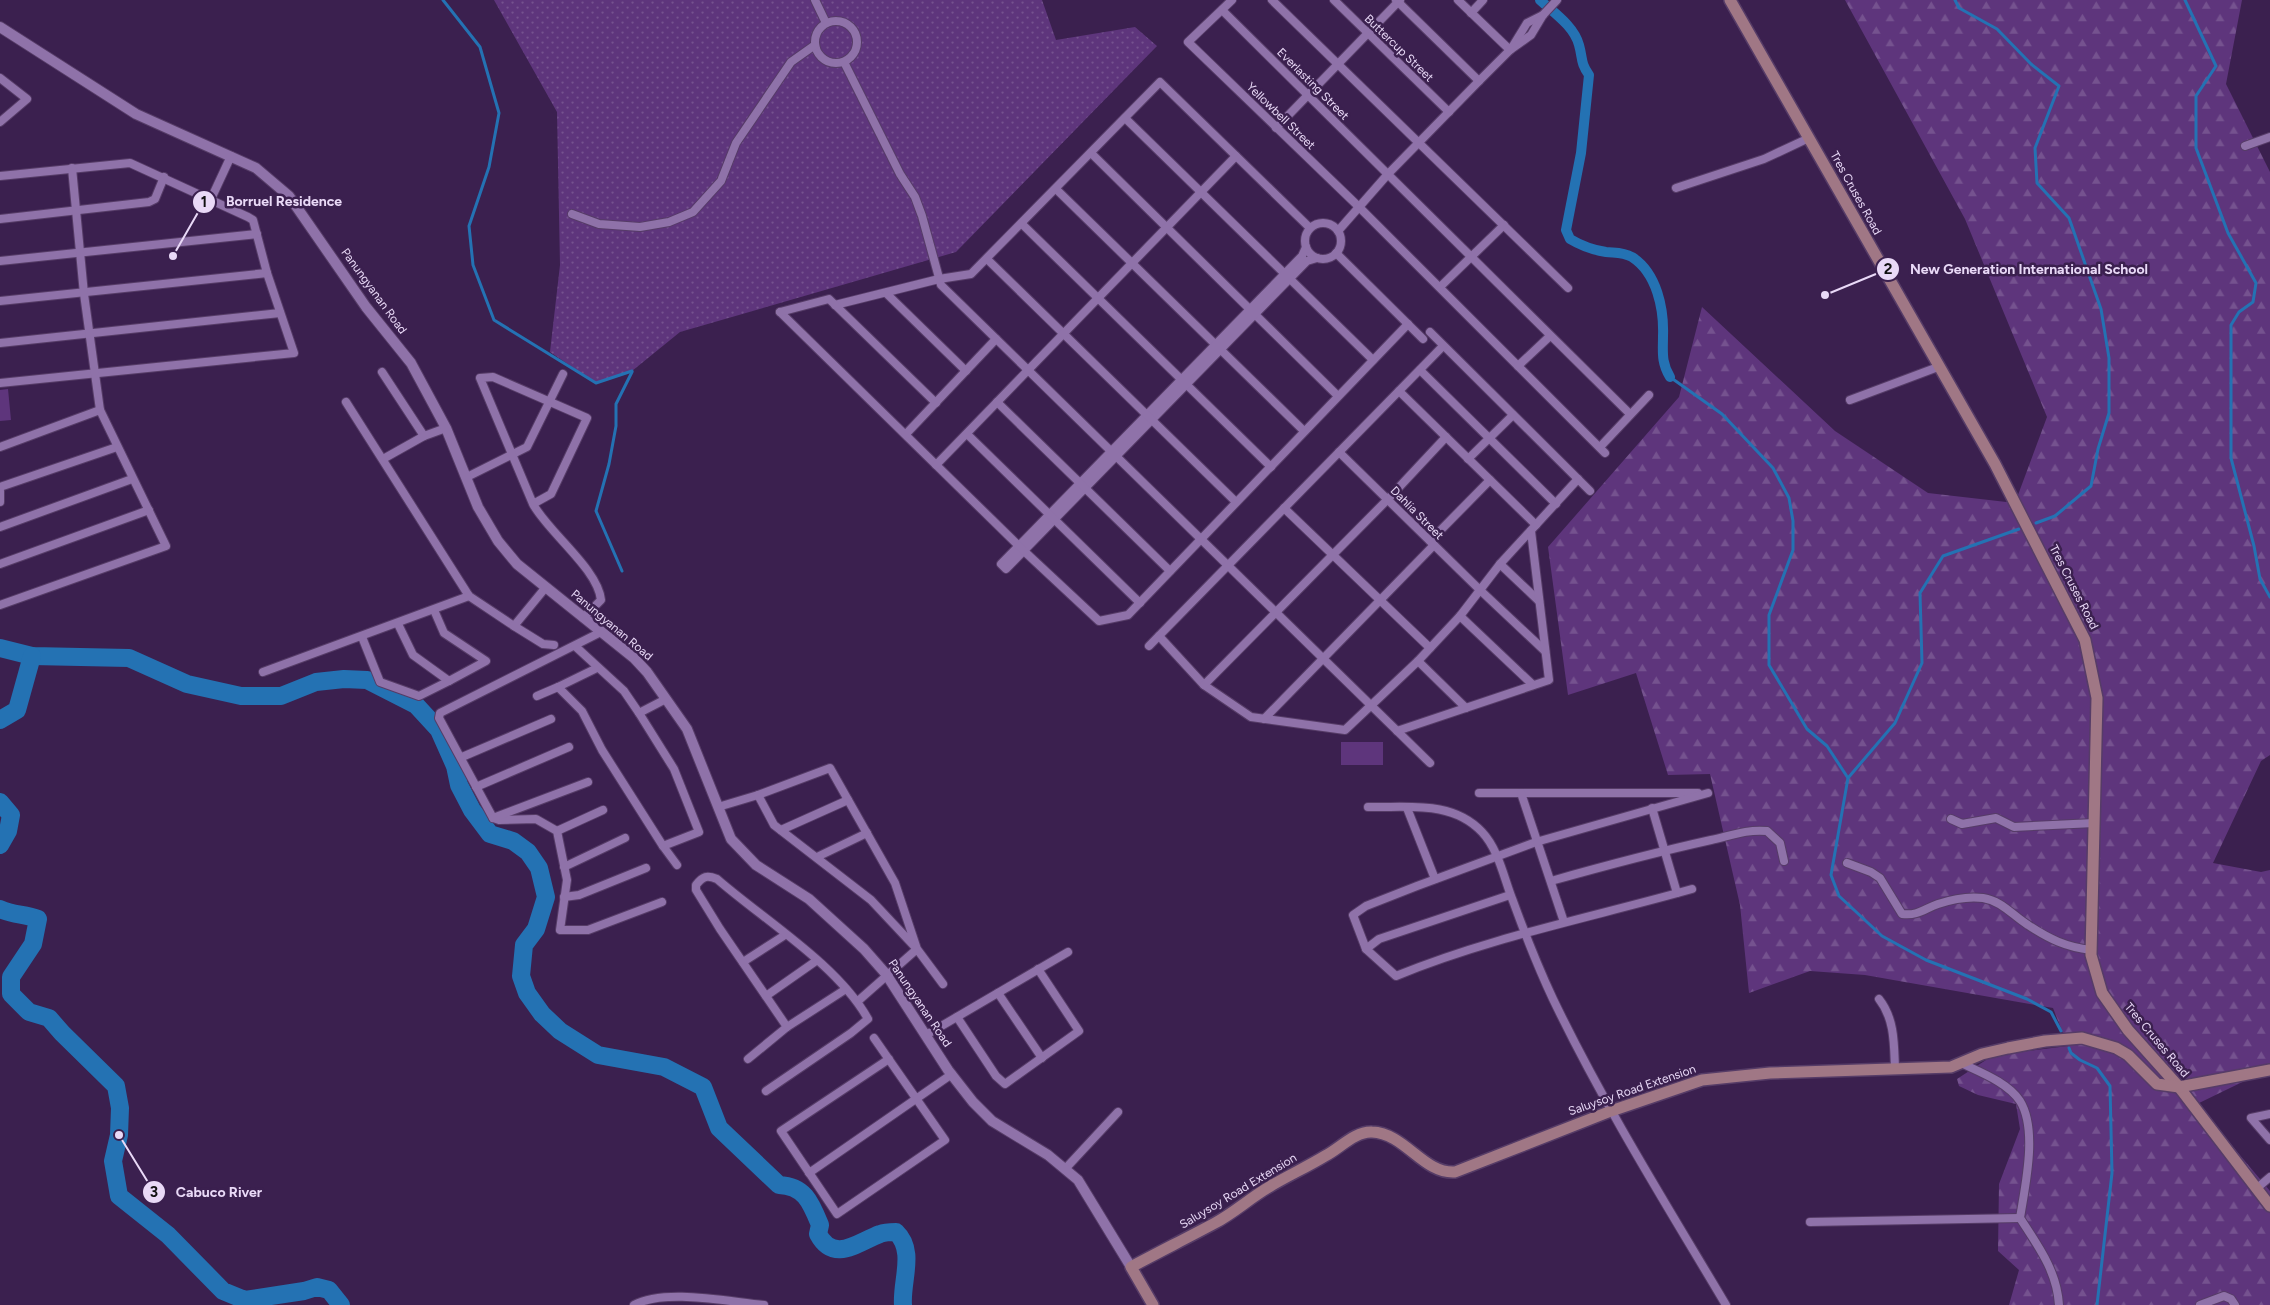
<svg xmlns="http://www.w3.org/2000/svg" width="2270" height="1305" viewBox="0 0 2270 1305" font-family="Figtree,sans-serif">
<defs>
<pattern id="grass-dots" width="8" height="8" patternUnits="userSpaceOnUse" patternTransform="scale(1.25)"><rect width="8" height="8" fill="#5e357c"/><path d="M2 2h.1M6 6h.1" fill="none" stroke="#75528f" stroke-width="1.8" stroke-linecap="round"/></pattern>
<pattern id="forest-firs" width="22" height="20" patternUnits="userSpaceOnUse" patternTransform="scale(1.25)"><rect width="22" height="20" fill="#5e357c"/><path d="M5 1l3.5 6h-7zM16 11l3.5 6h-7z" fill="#75528f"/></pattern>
</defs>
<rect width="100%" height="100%" fill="#3b204f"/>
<path fill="url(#grass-dots)" d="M494,0H1042L1056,40L1135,27L1157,46L956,252L680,332L632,371L596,383L550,352L560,265L557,112Z"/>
<path fill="url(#forest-firs)" d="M1845,0H2242L2226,84L2270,172V755L2261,761L2213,863L2261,872L2270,870V1071L2263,1072L2197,1104L2270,1191V1305H2009L2019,1270L1998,1251L1999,1184L2020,1129L2016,1104L1978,1095L1959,1086L1957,1079L1989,1058L2019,1052L2068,1046L2053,1008L1865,975L1810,971L1749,993L1740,905L1710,774L1668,775L1636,673L1568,695L1548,547L1679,397L1702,307L1835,431L1928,493L2015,503L2047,417L1965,219Z"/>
<g fill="#5e357c">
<path d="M8,389L11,420L0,421V390Z"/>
<rect x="1341" y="742" width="42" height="23"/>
</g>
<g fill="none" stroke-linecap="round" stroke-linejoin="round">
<g stroke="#2472b3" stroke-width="3">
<path d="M443,0L480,47L499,113L489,167L469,226L473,265L494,320L596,383L632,371"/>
<path d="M1955,0L1959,8L1997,29L2031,64L2059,86L2035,148L2037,183L2069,218L2101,309L2109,358V413L2098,449L2091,486L2055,516L2036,523"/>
<path d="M2185,0L2216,66L2196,96V148L2228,233L2256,283L2253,302L2239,312L2231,325V458L2254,546L2260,579L2270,597"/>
<path d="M1670,377L1722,414L1773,468L1789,498L1793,521V550L1769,615V665L1807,729L1827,746L1848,778L1831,875L1839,896L1882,936L1926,960L2027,999L2051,1012L2061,1031"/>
<path d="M622,571L596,511L609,464L616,426V404L632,372"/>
<path d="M1848,778L1895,723L1922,663L1920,593L1943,556L2019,529"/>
<path d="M2069,1048L2071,1053L2080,1060L2097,1068L2110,1086L2112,1173L2097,1305"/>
</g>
<path stroke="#2472b3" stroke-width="10" d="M1540,0C1554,13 1574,26 1579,45C1583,59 1580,62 1589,75L1581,153L1566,230L1570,239C1580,245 1593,250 1606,252C1616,253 1623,252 1632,257C1657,273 1664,309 1663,336C1663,352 1661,362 1670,377"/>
<g stroke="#2472b3" stroke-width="18">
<path d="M0,648L32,656L129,658L187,684L241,696H281L316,682L344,679L367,680L416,705L439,730L455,766L459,785L472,810L490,834L513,841L528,852L539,868L546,897L536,929L524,945L521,976L527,993L542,1014L560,1031L598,1055L664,1067L703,1087L719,1128L779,1185C805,1186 811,1203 820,1225L818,1234C834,1264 858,1242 880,1234C885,1232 891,1232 896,1232C916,1251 901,1281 903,1305"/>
<path d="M0,720L17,710L32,656"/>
<path d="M0,802L11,815L8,831L0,845"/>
<path d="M0,909C12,915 25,914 38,919L33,944L11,977V994L29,1012L49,1018L62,1033L116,1086L120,1108L119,1135L113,1161L119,1196L168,1235L223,1291L245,1300L304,1291L317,1287L329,1290L341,1305"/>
</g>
<defs>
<g id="minor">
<path d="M815,0L826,23"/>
<path d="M1232,0L1188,42L1358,206L1605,453"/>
<path d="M1272,0L1568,288"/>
<path d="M1334,0L1449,112"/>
<path d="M1396,0L1479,81"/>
<path d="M1458,0L1510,50"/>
<path d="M1222,10L1630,414"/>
<path d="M1471,13L1483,0"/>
<circle cx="836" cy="42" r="21"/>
<path d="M1511,49L1527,23L1543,15"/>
<path d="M844,62L900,174L915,197L922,216L941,285L1430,763"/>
<path d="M0,78L27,99L0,122"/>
<path d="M1125,118L1373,360"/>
<path d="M1276,128L1400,0"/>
<path d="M2245,146L2270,137"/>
<path d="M1091,153L1338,396"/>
<path d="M0,176L130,163L248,217L253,220L267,273L294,353L0,383"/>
<path d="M1676,188L1764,159L1809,138"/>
<path d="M1056,189L1304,431"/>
<path d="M211,199L231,156"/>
<path d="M572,214L599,224L640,227L669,222L693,212L721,181L736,143L791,62L815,45"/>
<path d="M0,219L149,202L155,199L164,177"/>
<circle cx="1323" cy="241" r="18"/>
<path d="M1022,224L1271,467"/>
<path d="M1338,231L1388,174L1479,81L1510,50L1531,35L1543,15L1557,0"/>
<path d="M1306,247L1302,256L1001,564L1006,569L1307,261L1317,258"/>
<path d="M1336,253L1423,339"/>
<path d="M988,260L1236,502"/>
<path d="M0,261L257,234"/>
<path d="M1440,287L1504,225"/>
<path d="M886,293L966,371"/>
<path d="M0,301L267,273"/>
<path d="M835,305L939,279L971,274L1160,82L1310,228"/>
<path d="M780,312L1024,551L1099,621L1128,615L1408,324"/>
<path d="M780,312L829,299L936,403"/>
<path d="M1430,332L1590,491"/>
<path d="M0,343L280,313"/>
<path d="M1518,366L1550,336"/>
<path d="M1420,370L1556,504"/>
<path d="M382,372L424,436"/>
<path d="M1399,391L1536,525"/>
<path d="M1850,400L1938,367"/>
<path d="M346,402L469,596L514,626L546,587"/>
<path d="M997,402L1170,571"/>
<path d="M906,434L996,339"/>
<path d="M967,434L1140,603"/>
<path d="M0,447L100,410"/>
<path d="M1600,447L1649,395"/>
<path d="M1339,452L1480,590L1545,651"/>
<path d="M383,459L424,436L446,428"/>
<path d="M1468,459L1513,415"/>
<path d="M936,465L1236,156"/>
<path d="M467,477L527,447L563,374"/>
<path d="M0,487L117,447"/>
<path d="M0,491V502"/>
<path d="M533,504L551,494L587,418L493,377L480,378L533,504C548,532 598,569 601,600L583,618"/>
<path d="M1284,508L1430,648"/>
<path d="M0,527L132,479"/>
<path d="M1430,541L1490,480"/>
<path d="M0,564L149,510"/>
<path d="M1500,564L1539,601"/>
<path d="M0,605L166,546L100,410L84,294L72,168"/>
<path d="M1460,616L1533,685"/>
<path d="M398,624L413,655L449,681L486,661L444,633L434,610"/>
<path d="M514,626L543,644L554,645"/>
<path d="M601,632L440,713L439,718L493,818L499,820L536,819L557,831L567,880L560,930H588L662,902"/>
<path d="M1159,636L1204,685L1251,717L1345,730L1418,661L1460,616L1500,564L1578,479"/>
<path d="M362,637L380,682L419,696L449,681"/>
<path d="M575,646L624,691L639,713L674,769L699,832L663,846L677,865"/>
<path d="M1149,646L1443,346"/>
<path d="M1418,661L1466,708"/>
<path d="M597,668L558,687L582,711L602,750L663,846"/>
<path d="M263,672L469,596"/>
<path d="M1204,685L1388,499L1446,437"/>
<path d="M537,696L558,687"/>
<path d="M639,713L666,699"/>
<path d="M1264,719L1434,545"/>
<path d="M1397,731L1549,680L1531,531"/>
<path d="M462,757L551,719"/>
<path d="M476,787L569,747"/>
<path d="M1479,793H1698"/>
<path d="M1521,793L1564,922"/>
<path d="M718,807L758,795"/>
<path d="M1368,807C1408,808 1452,800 1482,832C1499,850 1504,879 1513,901C1525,934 1538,967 1553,999C1604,1105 1666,1204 1726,1305"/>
<path d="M1407,808L1435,879"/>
<path d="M1652,808L1677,893"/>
<path d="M493,818L588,782"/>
<path d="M1951,819L1962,824L1996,818L2014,827L2094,823"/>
<path d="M781,830L848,800"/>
<path d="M557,831L603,810"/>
<path d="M817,857L867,833"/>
<path d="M1847,863L1871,872L1880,878L1902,914C1918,916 1924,909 1938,904C1953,899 1967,896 1983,898C2002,901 2012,915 2028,925C2049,939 2066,947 2091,950"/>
<path d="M564,867L625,838"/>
<path d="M1551,881C1604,866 1657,852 1711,840C1730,836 1746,829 1767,831L1780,843L1784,861"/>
<path d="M1692,889C1593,917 1491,937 1396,976L1366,949L1353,915L1366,906L1417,886L1536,842L1708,793"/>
<path d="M564,897L579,895L646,868"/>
<path d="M1366,949L1379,939L1510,895"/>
<path d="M743,962L785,935"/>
<path d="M998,993L1042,1058"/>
<path d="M766,996L816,961"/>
<path d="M1879,999C1895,1019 1894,1045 1895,1069"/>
<path d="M858,1001L917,949L895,883L830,768L758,795L774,825L871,900L917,949L943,984"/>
<path d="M957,1017L996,1076L1005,1084L1079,1031L1038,969"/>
<path d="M926,1035L1068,952"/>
<path d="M874,1038L945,1140L837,1214L781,1131L889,1059"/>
<path d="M748,1059L787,1027L846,989"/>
<path d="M1963,1064C1982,1073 2008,1083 2020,1101C2038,1130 2025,1186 2020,1218C2038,1246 2057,1271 2059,1305"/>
<path d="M766,1091L851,1033L868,1019C838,965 764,920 717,879C707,875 703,876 696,885V890L720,929L787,1027"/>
<path d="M2270,1114L2251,1118L2270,1140"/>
<path d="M1066,1168L1118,1112"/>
<path d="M809,1173L952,1074"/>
<path d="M2256,1189L2270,1177"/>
<path d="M1810,1222L2020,1218"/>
<path d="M634,1305C665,1288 729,1302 764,1305"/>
<path d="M2200,1305L2224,1296L2231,1299L2235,1305"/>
</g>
<path id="tertiary" d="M0,27L136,114L256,168L289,196L366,307L411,363L446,428L478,507L498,541L517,564L634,658L647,672L687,729L731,839L756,865L809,899L864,949L886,974L948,1070L973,1102L992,1121L1048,1155L1078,1180L1131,1267"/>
<g id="secondary">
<path d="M1730,0L1995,464L2085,640L2097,698L2091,955L2102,993L2128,1030L2179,1087L2270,1206"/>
<path d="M1153,1305L1131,1267C1159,1252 1187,1238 1215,1223C1234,1213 1250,1198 1269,1187C1287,1176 1307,1167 1325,1156C1339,1149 1355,1131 1372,1132C1405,1133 1423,1174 1455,1172L1611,1111L1702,1080L1770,1073L1951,1067L1982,1054L2008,1048L2045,1041L2082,1038L2116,1048L2128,1055L2157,1084L2179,1087L2270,1070"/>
</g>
</defs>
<use href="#minor" stroke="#563c67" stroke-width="10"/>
<use href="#tertiary" stroke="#563c67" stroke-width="12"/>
<use href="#secondary" stroke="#563c67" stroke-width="14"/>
<use href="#minor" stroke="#8f72a9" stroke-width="8"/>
<use href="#tertiary" stroke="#8f72a9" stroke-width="10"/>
<use href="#secondary" stroke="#a07785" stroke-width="11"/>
</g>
<g text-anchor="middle" stroke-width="5" stroke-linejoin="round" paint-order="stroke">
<g font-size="12" fill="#e9d9f7" stroke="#3b204f">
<text transform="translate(1399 48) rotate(44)" y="4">Buttercup Street</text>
<text transform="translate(1313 84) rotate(45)" y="4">Everlasting Street</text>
<text transform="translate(1281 116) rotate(44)" y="4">Yellowbell Street</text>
<text transform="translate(1856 193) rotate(61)" y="4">Tres Cruses Road</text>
<text transform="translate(374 291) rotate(54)" y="4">Panungyanan Road</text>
<text transform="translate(1417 513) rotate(45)" y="4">Dahlia Street</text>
<text transform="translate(2074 587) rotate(63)" y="4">Tres Cruses Road</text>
<text transform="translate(612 625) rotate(40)" y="4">Panungyanan Road</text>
<text transform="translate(920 1003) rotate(56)" y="4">Panungyanan Road</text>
<text transform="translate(2157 1040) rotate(50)" y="4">Tres Cruses Road</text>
<text transform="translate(1632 1090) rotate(-19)" y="4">Saluysoy Road Extension</text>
<text transform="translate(1238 1191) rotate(-31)" y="4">Saluysoy Road Extension</text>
</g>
</g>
<path fill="none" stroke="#e9d9f7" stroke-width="2" d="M173 256L204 202M1825 295L1888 269M119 1135L154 1192"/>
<g fill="#e9d9f7" stroke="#3b204f" stroke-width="2">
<circle cx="173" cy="256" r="5"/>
<circle cx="1825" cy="295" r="5"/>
<circle cx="119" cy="1135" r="5"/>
<circle cx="204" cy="202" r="12"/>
<circle cx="1888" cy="269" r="12"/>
<circle cx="154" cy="1192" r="12"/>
</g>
<g font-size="15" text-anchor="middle" font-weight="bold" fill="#111">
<text x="204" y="207">1</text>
<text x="1888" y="274">2</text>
<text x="154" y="1197">3</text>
</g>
<g font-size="14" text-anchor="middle" font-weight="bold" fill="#e9d9f7" stroke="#3b204f" stroke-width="5" stroke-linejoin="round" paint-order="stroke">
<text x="284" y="206">Borruel Residence</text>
<text x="2029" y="274">New Generation International School</text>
<text x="219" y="1197">Cabuco River</text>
</g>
</svg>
